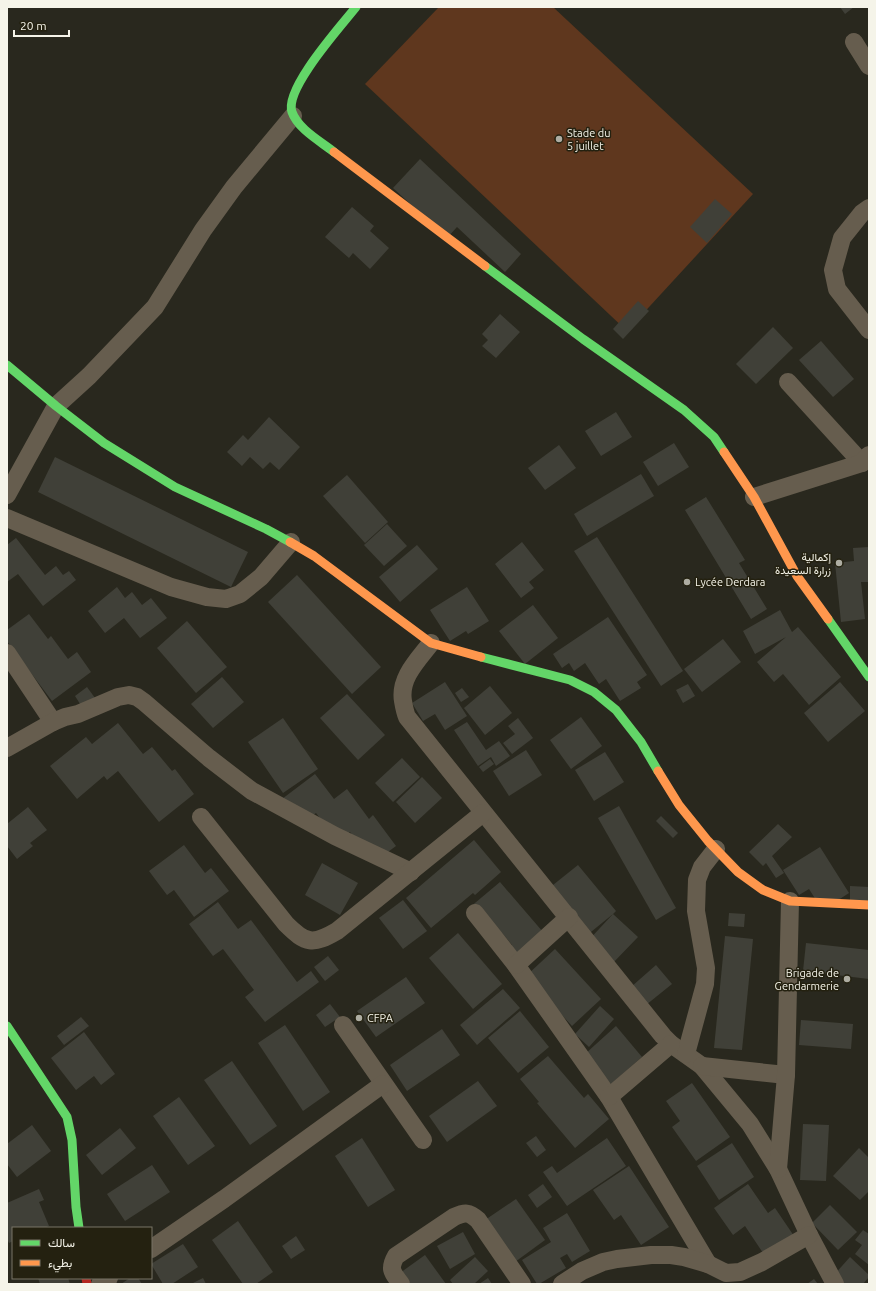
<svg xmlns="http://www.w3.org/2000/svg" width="876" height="1291" viewBox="0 0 876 1291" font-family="Ubuntu,Vazirmatn,sans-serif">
<rect width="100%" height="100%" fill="#29281e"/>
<path fill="#5f371e" d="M439,7H553L753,194L627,331L365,84Z"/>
<g fill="#404038">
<path d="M840,7H854L845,14Z"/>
<path d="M420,159L521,254L505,272L457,227L447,238L393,188Z"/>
<path d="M715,199L732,214L707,243L690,227Z"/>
<path d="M352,207L374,226L370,231L389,248L370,269L353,253L349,258L325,237Z"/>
<path d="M638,301L649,311L623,339L613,329Z"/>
<path d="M500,314L520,332L496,358L482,346L488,340L482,334Z"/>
<path d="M773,327L793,348L756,384L736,364Z"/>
<path d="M821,341L854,379L833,397L799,360Z"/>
<path d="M616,412L632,437L601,456L585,431Z"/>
<path d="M269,417L300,447L279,470L270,462L263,469L250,457L242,466L227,452L243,435L248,440Z"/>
<path d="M674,443L689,467L658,486L643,462Z"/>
<path d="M559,445L576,468L545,490L528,468Z"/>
<path d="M55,457L248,552L231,587L38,492Z"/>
<path d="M641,474L654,496L587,536L574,514Z"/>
<path d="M347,475L388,522L365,543L323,496Z"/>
<path d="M706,497L745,560L739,563L767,609L751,619L685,510Z"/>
<path d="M387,524L407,546L384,566L364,545Z"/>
<path d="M597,537L683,671L661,686L574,551Z"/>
<path d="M16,538L45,575L56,566L63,575L69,571L76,580L43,606L18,574L7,582V545Z"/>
<path d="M522,542L544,570L529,582L534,588L521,598L495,564Z"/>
<path d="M417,545L438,569L400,602L379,577Z"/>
<path d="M869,547V582H861L865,619L841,622L835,563L854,561L853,548Z"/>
<path d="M297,575L381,667L352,694L268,602Z"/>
<path d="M117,587L125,598L132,592L142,605L151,598L167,618L140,638L124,618L105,633L88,611Z"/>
<path d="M467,587L489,621L468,634L466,631L450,641L430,610Z"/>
<path d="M533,605L558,638L525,664L499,631Z"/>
<path d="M780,610L792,632L798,627L841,677L809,705L783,674L774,682L757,662L786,637L755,654L743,631Z"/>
<path d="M29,614L48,639L51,636L68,659L77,652L91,672L52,701L7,641V630Z"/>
<path d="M608,617L647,675L637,682L641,688L620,701L606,679L599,684L585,663L574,671L569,663L562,668L553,654Z"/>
<path d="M187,621L227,667L196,693L157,648Z"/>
<path d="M723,639L741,662L702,692L684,669Z"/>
<path d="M222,677L244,702L213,728L191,704Z"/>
<path d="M445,682L467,716L445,730L435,714L423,721L412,703Z"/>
<path d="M840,682L865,711L828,742L804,713Z"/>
<path d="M688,684L695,696L683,703L676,690Z"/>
<path d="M490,686L512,713L485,735L464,708Z"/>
<path d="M87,687L95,698L82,707L75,696Z"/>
<path d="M462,688L469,697L461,702L455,693Z"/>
<path d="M347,694L385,735L358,760L320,718Z"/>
<path d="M581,717L602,746L571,769L550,740Z"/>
<path d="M283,718L318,769L283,793L248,742Z"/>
<path d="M518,718L533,738L512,754L503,743L515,734L508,726Z"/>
<path d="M467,722L486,750L499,741L510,756L496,766L491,757L478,766L454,730Z"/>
<path d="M118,723L143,754L152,747L172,771L175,769L194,794L159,822L118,771L107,780L104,776L77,799L50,766L86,737L92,744Z"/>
<path d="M526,750L542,775L509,796L493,771Z"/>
<path d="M605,752L624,782L594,801L575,770Z"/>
<path d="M402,758L420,777L393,802L375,783Z"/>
<path d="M490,759L494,764L483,772L479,767Z"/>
<path d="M315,774L334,799L347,789L369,819L373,815L396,846L373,863L350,832L337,841L316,813L301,824L282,799Z"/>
<path d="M422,777L442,798L415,823L396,802Z"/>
<path d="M619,806L676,908L656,920L598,818Z"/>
<path d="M28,807L47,830L30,843L33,846L17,859L7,846V824Z"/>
<path d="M661,816L678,833L673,838L656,821Z"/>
<path d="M778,824L792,837L772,856L784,873L776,878L766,863L763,866L749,852Z"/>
<path d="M474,840L501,872L475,895L473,893L431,928L406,898Z"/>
<path d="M184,845L205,873L211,868L229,891L194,917L174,890L167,895L149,871Z"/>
<path d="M820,847L849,893L832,904L816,900L809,889L799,895L783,870Z"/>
<path d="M322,863L358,883L340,915L305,895Z"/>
<path d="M578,865L616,911L613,914L638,937L610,966L586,943L613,914L586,936L548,889Z"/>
<path d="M500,882L543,932L509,960L503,953L512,945L502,933L495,939L469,908Z"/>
<path d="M850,886L869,887V905H850Z"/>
<path d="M403,900L427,931L403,949L379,918Z"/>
<path d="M218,902L238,929L251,920L297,982L311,971L319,982L265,1022L245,997L254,990L223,949L213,956L189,924Z"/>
<path d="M729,913L745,914L744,927L728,926Z"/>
<path d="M458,933L502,984L473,1009L429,958Z"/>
<path d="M725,936L753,939L742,1050L714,1048Z"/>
<path d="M806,943L869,950V979L803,971Z"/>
<path d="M555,949L601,999L572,1026L526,976Z"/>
<path d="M328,956L339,970L325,981L314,967Z"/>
<path d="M656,965L672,984L646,1005L631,987Z"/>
<path d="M406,977L425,1003L376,1037L357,1011Z"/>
<path d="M503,989L520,1008L477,1045L460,1025Z"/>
<path d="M330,1004L340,1017L325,1027L316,1015Z"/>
<path d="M600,1006L614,1019L589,1047L575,1034Z"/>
<path d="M520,1011L549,1047L518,1073L488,1038Z"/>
<path d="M81,1017L89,1026L64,1045L57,1036Z"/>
<path d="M801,1020L853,1024L851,1049L799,1045Z"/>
<path d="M285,1025L330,1092L303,1111L258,1043Z"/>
<path d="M616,1026L642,1057L611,1084L585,1054Z"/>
<path d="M442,1029L460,1055L407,1091L390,1065Z"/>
<path d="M84,1032L115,1074L101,1085L94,1076L76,1090L51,1058Z"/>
<path d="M548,1056L584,1098L588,1094L609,1119L575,1148L537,1103L539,1102L520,1079Z"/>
<path d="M232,1061L277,1126L250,1145L204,1080Z"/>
<path d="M478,1081L497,1106L447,1142L429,1116Z"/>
<path d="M692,1083L730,1137L696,1161L672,1127L680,1121L666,1101Z"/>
<path d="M179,1097L215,1146L188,1165L153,1116Z"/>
<path d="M803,1124L829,1125L826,1181L800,1180Z"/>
<path d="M32,1125L51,1151L17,1177L7,1164V1144Z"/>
<path d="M120,1128L136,1148L102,1175L86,1155Z"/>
<path d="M536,1136L546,1150L537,1157L526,1143Z"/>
<path d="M362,1138L395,1190L368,1207L335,1156Z"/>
<path d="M607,1138L626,1166L567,1206L543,1172L552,1166L557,1173Z"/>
<path d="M732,1143L754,1177L719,1200L697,1166Z"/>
<path d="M859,1148L869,1158V1191L860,1200L833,1176Z"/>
<path d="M152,1165L170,1192L125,1221L107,1194Z"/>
<path d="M629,1166L669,1227L641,1245L621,1215L614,1220L593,1190Z"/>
<path d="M543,1184L552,1197L537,1208L528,1195Z"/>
<path d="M748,1184L768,1213L775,1208L794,1236L765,1256L745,1226L733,1235L714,1208Z"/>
<path d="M39,1189L44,1200L39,1202L49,1226L44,1228H13V1241L9,1243L7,1239V1203Z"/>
<path d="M516,1199L545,1240L515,1262L485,1220Z"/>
<path d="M830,1205L857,1232L838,1250L812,1223Z"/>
<path d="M567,1213L590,1251L572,1262L567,1254L560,1258L566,1268L539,1284H537L522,1260L551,1242L543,1228Z"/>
<path d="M238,1221L273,1272L256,1284H243L212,1240Z"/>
<path d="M863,1230L869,1234V1265L855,1254L862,1245L855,1240Z"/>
<path d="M463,1232L475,1254L450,1269L437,1246Z"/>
<path d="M296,1236L305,1250L291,1259L282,1246Z"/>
<path d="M183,1244L198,1267L172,1284H163L151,1264Z"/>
<path d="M425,1255L446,1284H398L393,1278Z"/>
<path d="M475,1257L488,1271L474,1284H453L450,1280Z"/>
<path d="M850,1257L869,1275V1277L863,1284H843L834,1275Z"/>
<path d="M38,1278H68L70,1284H40Z"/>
<path d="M130,1278H138L142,1284H121Z"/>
<path d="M203,1278L206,1284H191Z"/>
<path d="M488,1278L492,1284H479Z"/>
<path d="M814,1279L818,1284H807Z"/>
</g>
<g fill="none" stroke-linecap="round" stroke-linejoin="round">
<g stroke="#665d4e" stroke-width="18">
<path d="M854,42L869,66"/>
<path d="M869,208L862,213L842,238L833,270L837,289L869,330"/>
<path d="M788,382L862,463"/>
<path d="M7,495L56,406L89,376L155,307L203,230L234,187L293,116"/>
<path d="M754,497L862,463L869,455"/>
<path d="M7,518L171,587L207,597L226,599L240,594L261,577L291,542"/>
<path d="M431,643C418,660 399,678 403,701C404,707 405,712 407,717L663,1036L671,1044L702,1066L750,1124L778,1169L809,1235L835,1284"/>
<path d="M7,653L53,722"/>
<path d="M7,748L53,722L65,717L78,714L118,697L129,695L137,697L144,702L209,758L252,791L335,836L411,872"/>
<path d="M201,817L286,924C306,944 313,945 337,931L483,813"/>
<path d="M475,913L516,965L609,1097L708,1264"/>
<path d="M516,965L569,917"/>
<path d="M343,1025L423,1140"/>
<path d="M686,1054L705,984L706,968L696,911L697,880L702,867L716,849"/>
<path d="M702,1066L786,1075"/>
<path d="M609,1097L671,1044"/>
<path d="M778,1169L786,1075L790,901"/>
<path d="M151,1249L224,1199L383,1084"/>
<path d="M100,1284L109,1278"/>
<path d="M401,1284C393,1273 388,1270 396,1256L454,1217C465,1212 469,1212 478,1220L522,1284"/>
<path d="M562,1284L582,1271L603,1262L617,1259L651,1255H671L684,1257L708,1264L726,1273L740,1272L762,1262L809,1235"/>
</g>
<g stroke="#63d668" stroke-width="9">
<path d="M334,152C320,141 298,129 292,112C284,89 341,26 356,7"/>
<path d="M485,266L583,339L684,410L714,437L724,452"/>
<path d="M7,365L56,406L104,443L175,487L266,529L290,542"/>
<path d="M828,619L869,677"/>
<path d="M481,657L570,680L594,692L616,710L641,742L658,771"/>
<path d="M7,1026L67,1117L72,1140L76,1207L79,1228"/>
</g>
<g stroke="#ff974d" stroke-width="9">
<path d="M334,152L485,266"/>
<path d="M724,452L754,497L797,576L828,619"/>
<path d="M290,542L314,556L431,643L481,657"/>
<path d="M658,771L679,805L708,841L738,872L763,890L790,901L869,905"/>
</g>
<path stroke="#b3261e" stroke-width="9" d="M86,1278L87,1284"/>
</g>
<g fill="#aeada2" stroke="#242110" stroke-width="1.5">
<circle cx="559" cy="139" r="4"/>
<circle cx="839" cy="563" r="4"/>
<circle cx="687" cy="582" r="4"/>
<circle cx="847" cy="979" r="4"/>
<circle cx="359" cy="1018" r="4"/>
</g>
<g text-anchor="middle" stroke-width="3" stroke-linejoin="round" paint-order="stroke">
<g font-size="11" fill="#f5f4e9" stroke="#242110" text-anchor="start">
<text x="567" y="137">Stade du<tspan x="567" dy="13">5 juillet</tspan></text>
<text x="831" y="561" text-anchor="end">إكمالية<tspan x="831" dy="13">زرارة السعيدة</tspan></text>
<text x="695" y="586">Lycée Derdara</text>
<text x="839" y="977" text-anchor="end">Brigade de<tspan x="839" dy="13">Gendarmerie</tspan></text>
<text x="367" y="1022">CFPA</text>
</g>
</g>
<rect width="876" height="1291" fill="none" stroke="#f5f4e9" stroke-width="16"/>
<rect x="12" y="1227" width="140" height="52" fill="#242110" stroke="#787567"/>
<rect x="20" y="1240" width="20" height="6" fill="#63d668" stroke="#787567"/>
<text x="48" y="1247" font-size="12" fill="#f5f4e9">سالك</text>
<rect x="20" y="1260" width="20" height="6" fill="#ff974d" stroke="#787567"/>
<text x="48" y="1267" font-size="12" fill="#f5f4e9">بطيء</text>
<path d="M14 30v6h55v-6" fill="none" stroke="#f5f4e9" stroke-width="2"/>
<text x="20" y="30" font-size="12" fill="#f5f4e9" stroke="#242110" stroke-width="3" paint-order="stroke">20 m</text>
</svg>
